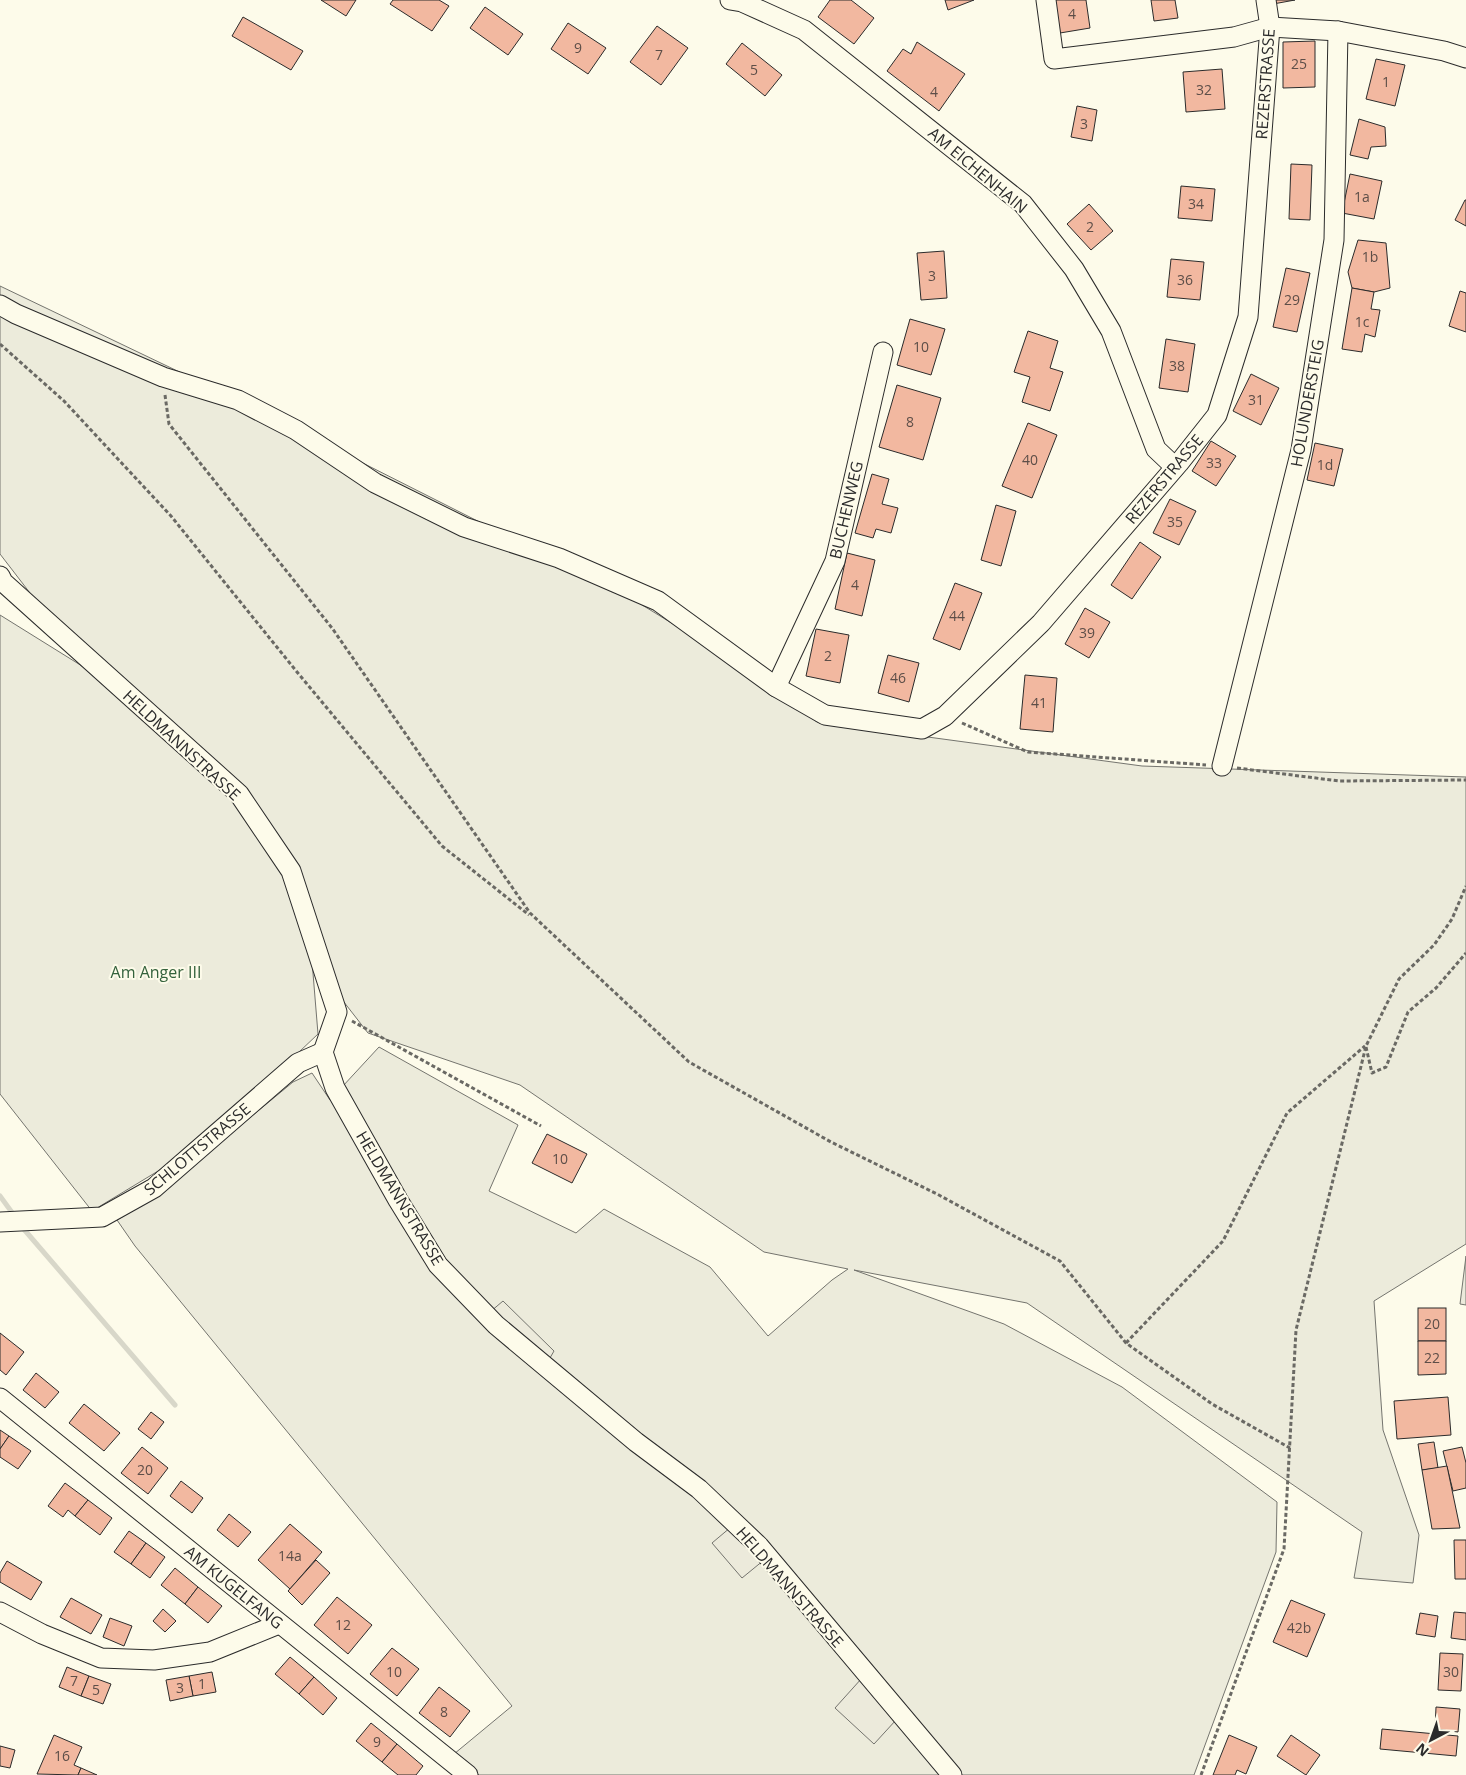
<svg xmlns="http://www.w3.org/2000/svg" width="1466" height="1775" viewBox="0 0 1466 1775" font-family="'Open Sans',sans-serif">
<rect width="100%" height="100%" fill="#fdfbea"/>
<path fill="#ecebdb" stroke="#74746e" d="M0,286L238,400L634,600L709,646L817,722L1142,766L1466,777V1244L1374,1301L1383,1430L1419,1535L1413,1583L1354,1578L1362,1532L1027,1303L854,1270L1004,1324L1122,1387L1277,1502L1276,1552L1194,1775H479L454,1754L512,1706L135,1246L117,1220L149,1201L293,1082L312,1073L330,1100L379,1047L518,1125L489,1191L576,1233L604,1209L710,1267L768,1336L832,1280L848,1269L764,1252L520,1085L368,1033L312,961L318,1034L201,1145L92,1211L0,1094V615L90,671L0,554Z"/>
<g fill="#eceadb" stroke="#74746e">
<path d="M1466,1256V1305L1460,1304Z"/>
<path d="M503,1301L554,1351L547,1363L490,1312Z"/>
<path d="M731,1527L764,1560L742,1578L712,1543Z"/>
<path d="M862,1678L896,1720L874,1744L835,1708Z"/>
</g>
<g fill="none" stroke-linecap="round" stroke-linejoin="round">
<g stroke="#d8d7c9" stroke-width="5">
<path d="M0,1196L16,1218"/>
<path d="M22,1227L175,1405"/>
</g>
</g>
<g fill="#f2b8a0" stroke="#2b2b2b">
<path d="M321,0H356L346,16Z"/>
<path d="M393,0H439L449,6L432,31L390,4Z"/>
<path d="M830,0H851L874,18L854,44L818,17Z"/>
<path d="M945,0H974L948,10Z"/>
<path d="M1054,0H1086L1090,28L1060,33Z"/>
<path d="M1151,0H1175L1178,18L1154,21Z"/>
<path d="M1273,0H1295L1273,4Z"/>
<path d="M485,7L523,34L508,55L470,28Z"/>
<path d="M243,17L303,51L291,70L232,36Z"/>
<path d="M568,23L606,48L588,74L551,49Z"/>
<path d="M657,26L688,48L661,85L630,62Z"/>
<path d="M1315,41V87L1283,88V42Z"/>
<path d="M917,42L965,74L939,111L887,71L903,49L911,54Z"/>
<path d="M742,43L782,75L765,96L726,64Z"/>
<path d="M1376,59L1405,65L1395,106L1366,99Z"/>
<path d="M1222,69L1225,109L1186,112L1183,72Z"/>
<path d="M1077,106L1097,110L1092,141L1071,137Z"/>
<path d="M1359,119L1385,127L1386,146L1371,147L1368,159L1350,155Z"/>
<path d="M1291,164L1312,165L1310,220L1289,219Z"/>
<path d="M1350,174L1382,181L1374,219L1342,213Z"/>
<path d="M1181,186L1215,189L1212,221L1178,218Z"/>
<path d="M1465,200H1466V226L1455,220Z"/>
<path d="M1089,204L1113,231L1091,250L1067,224Z"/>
<path d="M1358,240L1386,243L1390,288L1374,292L1352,288L1348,272Z"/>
<path d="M944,251L947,298L921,300L917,253Z"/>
<path d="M1171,259L1204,262L1200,300L1167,297Z"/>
<path d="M1286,268L1310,273L1297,332L1273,327Z"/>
<path d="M1352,288L1374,292L1371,309L1380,310L1375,337L1365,334L1362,352L1342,349Z"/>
<path d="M1460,291L1466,293V332L1449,326Z"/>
<path d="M910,319L945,329L931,375L897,365Z"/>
<path d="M1028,331L1058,341L1050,368L1063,372L1050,411L1022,402L1030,377L1014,372Z"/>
<path d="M1166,339L1195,344L1188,392L1159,388Z"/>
<path d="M1251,374L1279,388L1261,425L1233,411Z"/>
<path d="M897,385L941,398L923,460L879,447Z"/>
<path d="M1028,423L1057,435L1032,498L1002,486Z"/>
<path d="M1211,441L1236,456L1216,486L1192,471Z"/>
<path d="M1315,443L1343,449L1334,486L1307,480Z"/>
<path d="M872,474L889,479L882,504L898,508L891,533L876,529L873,538L855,533Z"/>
<path d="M1170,499L1196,511L1179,545L1153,533Z"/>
<path d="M996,505L1016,511L1001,566L981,560Z"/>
<path d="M1140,542L1161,557L1132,599L1111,585Z"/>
<path d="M847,553L875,560L862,616L835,609Z"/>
<path d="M955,583L982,593L960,650L933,639Z"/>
<path d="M1085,608L1110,622L1089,658L1065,644Z"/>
<path d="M816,629L849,635L840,683L806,676Z"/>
<path d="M888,655L919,663L909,702L878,693Z"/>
<path d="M1025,675L1057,678L1053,732L1020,729Z"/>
<path d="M547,1134L587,1154L572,1183L532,1163Z"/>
<rect x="1418" y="1308" width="28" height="33"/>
<path d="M0,1333L24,1352L6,1375L0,1370Z"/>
<path d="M1418,1341H1446V1374L1418,1375Z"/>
<path d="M36,1373L59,1392L45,1408L23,1390Z"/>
<path d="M1448,1397L1451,1435L1397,1439L1394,1401Z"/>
<path d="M84,1404L120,1433L104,1451L69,1423Z"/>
<path d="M151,1412L164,1422L151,1439L138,1429Z"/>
<path d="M0,1430L9,1436L0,1449Z"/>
<path d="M9,1436L31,1451L18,1469L0,1457V1449Z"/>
<path d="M1434,1442L1438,1468L1422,1470L1418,1444Z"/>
<path d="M142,1447L168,1468L148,1494L121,1473Z"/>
<path d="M1462,1447L1466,1463V1488L1453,1491L1443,1451Z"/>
<path d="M1447,1466L1460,1528L1432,1529L1422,1470Z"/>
<path d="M181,1481L203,1498L192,1513L170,1496Z"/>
<path d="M65,1483L88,1500L75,1516L68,1510L63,1517L48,1506Z"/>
<path d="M88,1500L112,1518L100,1535L75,1516Z"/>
<path d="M229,1514L251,1532L238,1547L217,1530Z"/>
<path d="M290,1524L322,1552L290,1589L258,1560Z"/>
<path d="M129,1531L146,1543L131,1564L114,1552Z"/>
<path d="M1454,1540H1466V1579H1455Z"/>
<path d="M146,1543L165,1557L150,1578L131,1564Z"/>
<path d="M316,1560L330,1573L302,1605L288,1591Z"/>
<path d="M7,1561L42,1582L31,1600L0,1582V1573Z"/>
<path d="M175,1568L198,1587L185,1604L161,1585Z"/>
<path d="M198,1587L222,1606L208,1623L185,1604Z"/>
<path d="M337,1597L372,1625L348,1654L314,1625Z"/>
<path d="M71,1598L102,1615L91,1634L60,1617Z"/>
<path d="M1291,1600L1325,1614L1307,1657L1273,1642Z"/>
<path d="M163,1609L176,1621L165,1632L153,1621Z"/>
<path d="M1454,1612L1466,1613V1640L1451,1638Z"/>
<path d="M1420,1613L1438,1616L1435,1637L1416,1634Z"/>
<path d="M110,1618L132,1626L124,1646L103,1637Z"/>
<path d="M392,1648L419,1669L397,1696L370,1674Z"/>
<path d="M1440,1653L1463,1654L1461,1691L1438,1690Z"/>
<path d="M290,1657L314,1677L299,1694L275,1674Z"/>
<path d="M67,1667L89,1676L81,1696L59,1687Z"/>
<path d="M212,1672L216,1692L193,1696L189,1676Z"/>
<path d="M89,1676L111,1684L103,1704L81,1696Z"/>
<path d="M189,1676L193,1696L170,1701L166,1680Z"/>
<path d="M314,1677L337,1698L323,1715L299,1694Z"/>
<path d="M439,1687L470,1711L450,1737L419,1713Z"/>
<path d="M1436,1707L1460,1709L1458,1732L1435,1729Z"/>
<path d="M371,1723L397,1744L382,1762L356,1741Z"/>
<path d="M1382,1729L1458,1736L1456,1756L1380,1749Z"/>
<path d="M54,1735L82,1747L74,1765L81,1768L78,1775L37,1774Z"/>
<path d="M1229,1735L1257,1747L1246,1774L1237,1770L1235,1775H1213Z"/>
<path d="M1291,1735L1320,1755L1306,1775L1277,1756Z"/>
<path d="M397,1744L423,1766L416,1775H398L382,1762Z"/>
<path d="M0,1746L15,1750L10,1768L0,1766Z"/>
<path d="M81,1768L97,1775H78Z"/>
</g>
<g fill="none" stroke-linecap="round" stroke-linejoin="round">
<defs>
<g id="minor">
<path d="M730,0L742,2L804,30L1023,204L1074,269L1111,331L1156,449L1175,467"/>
<path d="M1046,0L1054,59L1234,37L1270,27L1338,31L1444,51L1466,58"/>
<path d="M0,305L16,314L163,377L238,400L296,430L375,483L464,527L559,558L658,601L776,687L825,715L922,729L945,716L1041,623L1179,463L1217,415L1248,317L1270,27L1266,0"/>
<path d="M0,576L3,582L239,794L291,871L337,1012L323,1052L335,1088L398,1200L438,1265L496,1325L636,1442L699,1489L759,1546L952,1775"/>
<path d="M776,687L835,561L883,352"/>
<path d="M1222,766L1301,450L1334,240L1338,31"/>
<path d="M0,1222L102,1217L154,1188L298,1063L323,1052"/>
<path d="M0,1398L468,1775"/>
<path d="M0,1612L42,1634L101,1658L154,1660L210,1652L279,1624"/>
</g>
</defs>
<use href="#minor" stroke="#2b2b2b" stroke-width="21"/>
<g stroke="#6a6964" stroke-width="3" stroke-dasharray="4 2.5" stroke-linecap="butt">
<path d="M0,344L64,401L171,516L297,672L442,846L529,915"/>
<path d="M165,395L169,424L332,628L530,913L689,1062L831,1142L937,1194L1060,1261L1126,1343L1212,1404L1290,1448"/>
<path d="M962,723L1028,752L1206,765"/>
<path d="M1237,768L1339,781L1466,780"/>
<path d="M352,1021L541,1126"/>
<path d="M1366,1047L1372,1073L1386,1067L1408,1012L1436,988L1466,953"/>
<path d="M1126,1343L1223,1241L1287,1113L1365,1046"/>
<path d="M1201,1775L1284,1549L1296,1330L1366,1046L1399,979L1434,945L1452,919L1466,886"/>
</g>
<use href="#minor" stroke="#fdfbea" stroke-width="19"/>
</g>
<g text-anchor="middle" stroke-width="4" stroke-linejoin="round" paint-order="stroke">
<g font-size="14" fill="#5d4e48">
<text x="1072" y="19">4</text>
<text x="578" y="53">9</text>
<text x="659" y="60">7</text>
<text x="1299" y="69">25</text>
<text x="754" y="75">5</text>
<text x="1386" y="87">1</text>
<text x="1204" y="95">32</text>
<text x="934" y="97">4</text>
<text x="1084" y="129">3</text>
<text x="1362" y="202">1a</text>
<text x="1196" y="209">34</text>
<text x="1090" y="232">2</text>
<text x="1370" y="262">1b</text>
<text x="932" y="281">3</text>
<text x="1185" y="285">36</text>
<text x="1292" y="305">29</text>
<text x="1362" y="327">1c</text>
<text x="921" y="352">10</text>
<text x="1177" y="371">38</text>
<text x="1256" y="405">31</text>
<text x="910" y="427">8</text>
<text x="1030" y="465">40</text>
<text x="1214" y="468">33</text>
<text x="1325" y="470">1d</text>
<text x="1175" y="527">35</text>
<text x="855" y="590">4</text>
<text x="957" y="621">44</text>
<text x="1087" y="638">39</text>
<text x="828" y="661">2</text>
<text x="898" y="683">46</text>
<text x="1039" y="708">41</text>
<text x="560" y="1164">10</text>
<text x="1432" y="1329">20</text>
<text x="1432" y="1363">22</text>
<text x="145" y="1475">20</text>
<text x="290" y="1561">14a</text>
<text x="343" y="1630">12</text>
<text x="1299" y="1633">42b</text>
<text x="394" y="1677">10</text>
<text x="1451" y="1677">30</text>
<text x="74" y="1686">7</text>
<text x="202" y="1689">1</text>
<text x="180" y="1693">3</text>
<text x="96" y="1695">5</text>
<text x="444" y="1717">8</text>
<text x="377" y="1747">9</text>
<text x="62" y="1761">16</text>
</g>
<g font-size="16" fill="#2b2b2b" stroke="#fdfbea">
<text transform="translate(1265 84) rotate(-86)" y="6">REZERSTRASSE</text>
<text transform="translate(978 170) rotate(40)" y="6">AM EICHENHAIN</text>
<text transform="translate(1307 403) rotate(-80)" y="6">HOLUNDERSTEIG</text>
<text transform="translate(1164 479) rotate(-50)" y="6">REZERSTRASSE</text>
<text transform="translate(846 510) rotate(-77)" y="6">BUCHENWEG</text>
<text transform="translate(182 745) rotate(43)" y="6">HELDMANNSTRASSE</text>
<text transform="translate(197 1149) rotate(-40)" y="6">SCHLOTTSTRASSE</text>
<text transform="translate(400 1198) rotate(59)" y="6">HELDMANNSTRASSE</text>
<text transform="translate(234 1587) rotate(39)" y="6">AM KUGELFANG</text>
<text transform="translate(790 1587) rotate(49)" y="6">HELDMANNSTRASSE</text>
</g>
<g font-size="16" fill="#34623c" stroke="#fdfbea">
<text x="156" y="978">Am Anger III</text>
</g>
</g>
<g transform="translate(1431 1740) rotate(221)" stroke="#fdfbea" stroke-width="4" paint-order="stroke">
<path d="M0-4L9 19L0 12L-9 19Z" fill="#2b2b2b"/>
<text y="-8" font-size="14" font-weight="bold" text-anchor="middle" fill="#2b2b2b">N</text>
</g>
</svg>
